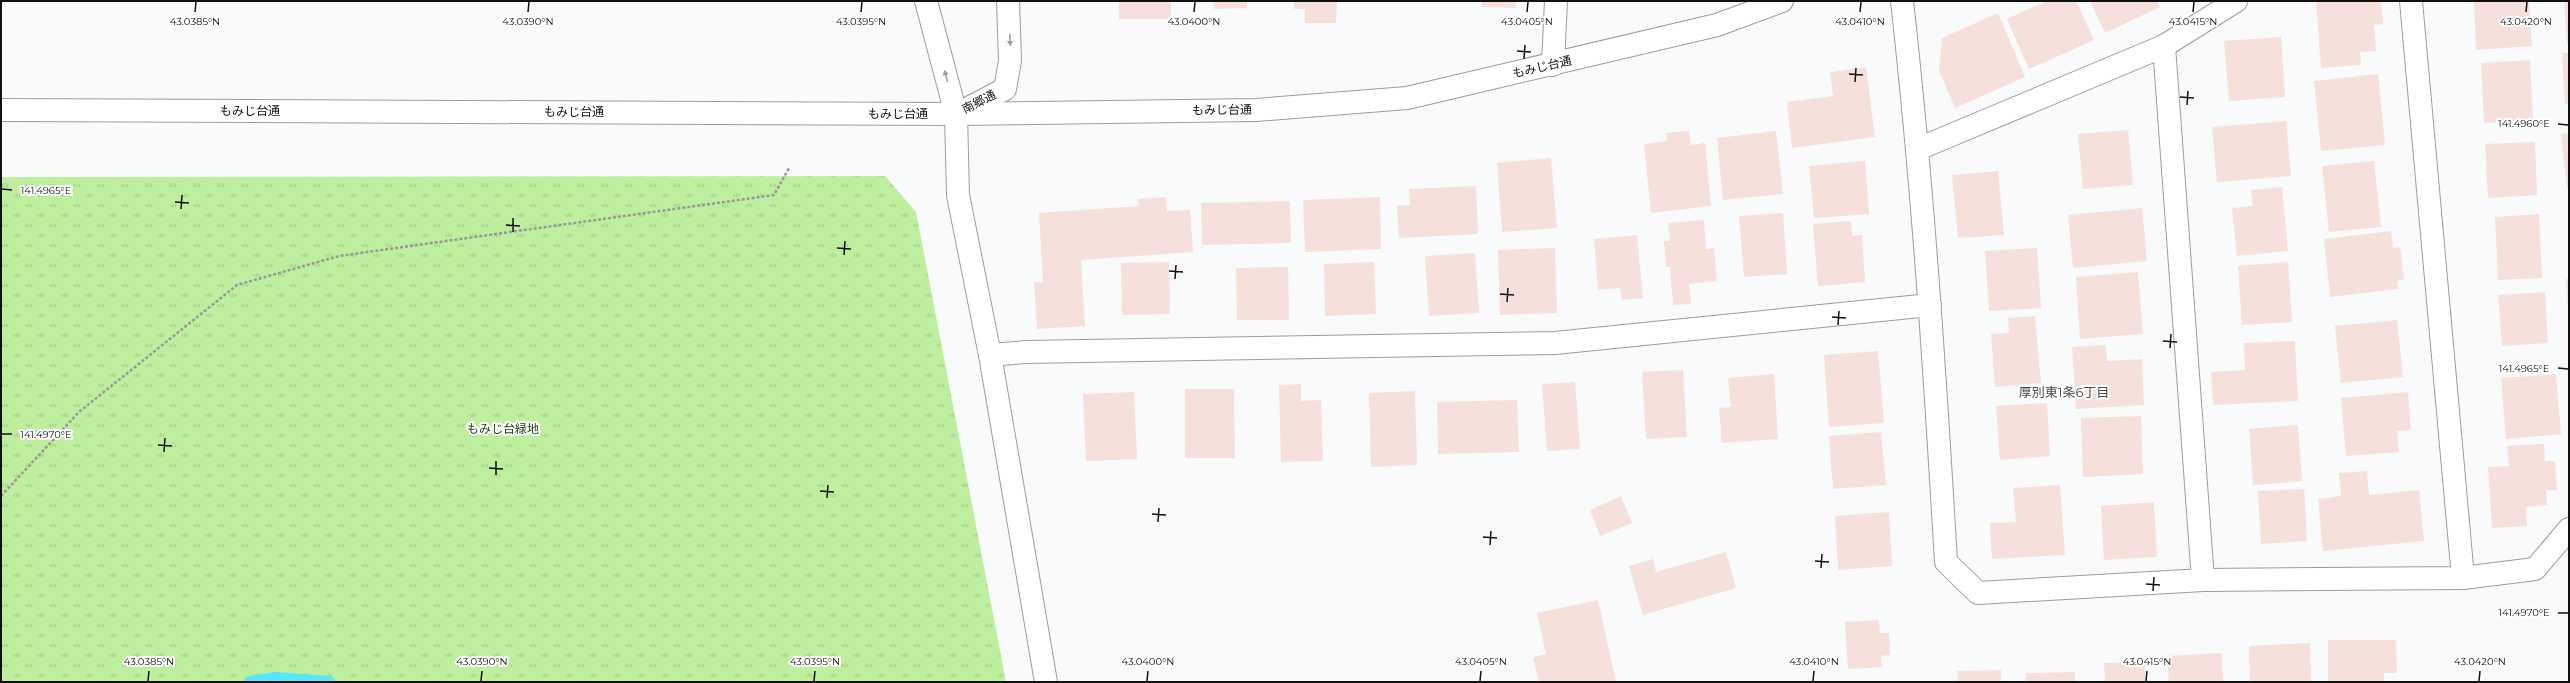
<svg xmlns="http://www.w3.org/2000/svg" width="2570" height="683" viewBox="0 0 2570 683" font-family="Montserrat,'Noto Sans JP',sans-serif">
<defs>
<pattern id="grass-tufts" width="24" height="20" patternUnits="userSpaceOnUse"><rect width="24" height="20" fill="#beef9e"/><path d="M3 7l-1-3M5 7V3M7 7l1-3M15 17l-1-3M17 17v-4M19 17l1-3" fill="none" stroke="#a2cc87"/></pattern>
</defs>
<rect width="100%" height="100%" fill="#f9fafb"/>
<path fill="url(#grass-tufts)" d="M885,176L916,212L1006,682H1V177Z"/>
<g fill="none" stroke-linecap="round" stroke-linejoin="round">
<path stroke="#57e6fd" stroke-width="12" d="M250,682L275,678L329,682"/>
</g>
<g fill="#f6e0dc">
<rect x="1119" y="1" width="52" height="18"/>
<path d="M1213,1H1247V8L1214,9Z"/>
<path d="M1294,1H1337L1336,23H1305V9H1294Z"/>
<path d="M1482,1H1516V8L1481,7Z"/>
<path d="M2046,1H2076L2094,40L2029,69L2007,19Z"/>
<path d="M2090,1H2157L2160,7L2105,33Z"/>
<path d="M2316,1H2381L2383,24L2374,25L2376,51L2360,52L2361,65L2321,68Z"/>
<path d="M2474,1H2529L2532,46L2476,50Z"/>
<path d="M2564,1H2569V44H2567Z"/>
<path d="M1998,13L2025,77L1955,108L1939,70L1942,38Z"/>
<path d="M2281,37L2285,97L2229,101L2224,41Z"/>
<path d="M2562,53H2569V104H2565Z"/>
<path d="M2530,60L2533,120L2484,123L2481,63Z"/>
<path d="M1866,67L1875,137L1792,148L1787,102L1833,96L1830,72Z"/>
<path d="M2378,74L2385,145L2321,151L2314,81Z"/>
<path d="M2286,121L2291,176L2217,182L2212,127Z"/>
<path d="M2128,130L2133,185L2083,189L2078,134Z"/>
<path d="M1689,131L1691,145L1705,143L1711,206L1651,213L1644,144L1667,141L1666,133Z"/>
<path d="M1776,131L1783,194L1723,200L1717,138Z"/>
<path d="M2569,133V187L2567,188L2561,134Z"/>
<path d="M2535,142L2537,195L2488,198L2485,144Z"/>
<path d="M1551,158L1557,228L1502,232L1497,163Z"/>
<path d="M1865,161L1869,214L1814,218L1809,166Z"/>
<path d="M2374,161L2381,227L2329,232L2322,166Z"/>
<path d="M1998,171L2004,235L1958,238L1952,175Z"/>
<path d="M1476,186L1478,234L1399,238L1397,206L1410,205L1409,189Z"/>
<path d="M2282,187L2288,251L2237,256L2232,208L2253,206L2251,190Z"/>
<path d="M1166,197L1167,211L1190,210L1193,252L1081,260L1085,326L1037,329L1034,282H1043L1039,213L1139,206L1138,199Z"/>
<path d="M1380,197L1381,249L1305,252L1303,200Z"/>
<path d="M1290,201L1291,243L1202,245L1201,203Z"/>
<path d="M2142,208L2147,261L2073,268L2068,215Z"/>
<path d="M1783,213L1787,274L1744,277L1739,216Z"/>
<path d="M2539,214L2542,278L2498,280L2495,217Z"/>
<path d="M1704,220L1706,249L1714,248L1717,281L1689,284L1691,304L1673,305L1670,267H1666L1664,241H1670L1668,223Z"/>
<path d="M1851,221L1852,236L1862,235L1865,282L1818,286L1813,224Z"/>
<path d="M2391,231L2393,248L2400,247L2404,280L2397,281L2398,289L2330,297L2324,239Z"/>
<path d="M1637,235L1643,298L1622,300L1620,288L1598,290L1594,239Z"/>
<path d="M1555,248L1557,313L1500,315L1498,250Z"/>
<path d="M2037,248L2041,308L1989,311L1985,251Z"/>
<path d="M1475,253L1479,313L1429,316L1425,256Z"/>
<path d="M1169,262L1170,314L1122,315L1121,263Z"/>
<path d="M1374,262L1376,314L1325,316L1324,264Z"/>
<path d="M2288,262L2292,322L2242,325L2238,266Z"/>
<path d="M1288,267L1289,320H1237L1236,268Z"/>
<path d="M2138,272L2143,334L2080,339L2076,277Z"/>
<path d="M2566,279H2569V308H2568Z"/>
<path d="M2545,292L2548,343L2502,346L2498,295Z"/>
<path d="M2035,316L2041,383L1995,387L1991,334L2009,333L2008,318Z"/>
<path d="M2397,320L2403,377L2341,383L2335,326Z"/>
<path d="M2295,341L2298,401L2213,405L2211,372L2245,370L2244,343Z"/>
<path d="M2106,345L2107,361L2142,359L2144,405L2076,409L2072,347Z"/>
<path d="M1878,351L1884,423L1829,427L1824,355Z"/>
<path d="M1683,370L1687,437L1646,439L1642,372Z"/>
<path d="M1774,374L1778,439L1722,443L1719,408L1731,407L1728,378Z"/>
<path d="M2556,374L2561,434L2506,439L2501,378Z"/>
<path d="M1575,382L1580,449L1547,451L1542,384Z"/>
<path d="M1301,384V401L1321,400L1323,461L1281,462L1279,385Z"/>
<path d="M1185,389H1234L1235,458H1185Z"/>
<path d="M1415,391L1417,465L1371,467L1369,393Z"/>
<path d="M1134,392L1137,459L1086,461L1083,394Z"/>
<path d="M2408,392L2411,430L2397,431L2399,452L2346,456L2341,398Z"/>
<path d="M1517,400L1519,452L1438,454L1437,402Z"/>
<path d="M2047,403L2050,456L2000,460L1996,406Z"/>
<path d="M2141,416L2143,474L2083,477L2081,418Z"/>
<path d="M2298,425L2302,481L2253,485L2249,429Z"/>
<path d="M1881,432L1886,485L1833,489L1829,436Z"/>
<path d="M2544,444L2545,461H2555L2557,490H2546L2547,505L2526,507L2527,526L2492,528L2488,467L2509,466L2507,446Z"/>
<path d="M2367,471L2369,495L2419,490L2424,541L2323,551L2318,499L2341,496L2339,473Z"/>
<path d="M2060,485L2065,555L1992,559L1990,523L2016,522L2013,488Z"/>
<path d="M2304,489L2307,541L2261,544L2258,491Z"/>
<path d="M1621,496L1632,523L1600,536L1590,510Z"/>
<path d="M2154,502L2157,557L2104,560L2101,506Z"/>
<path d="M1889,512L1892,566L1838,570L1835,516Z"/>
<path d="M1726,552L1736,588L1643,615L1629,566L1653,559L1656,572Z"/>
<path d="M1598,600L1616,682H1539L1533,657L1546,654L1537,613Z"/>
<path d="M1879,620L1880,633H1889L1890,655L1881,656L1882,667L1848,669L1845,622Z"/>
<path d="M2328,640H2396L2397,673H2384V682H2328Z"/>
<path d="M2310,643L2311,682H2250L2249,646Z"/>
<path d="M2222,653L2223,682H2169L2167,656Z"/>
<path d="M2145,662V682H2105L2104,663Z"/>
<path d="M2001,670V682H1958L1957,671Z"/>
<path d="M2075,672V682H2026V673Z"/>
</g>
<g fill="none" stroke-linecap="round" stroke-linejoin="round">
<defs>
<g id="minor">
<path d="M1902,1C1923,188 1935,375 1946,562L1978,593L2203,580L2463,578L2535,569L2569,529"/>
<path d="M2411,1L2463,578"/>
<path d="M2164,46L2203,580"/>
<path d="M1553,65L1556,1"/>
<path d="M1918,149L2164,46L2236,1"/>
<path d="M990,355L1026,352L1555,343L1930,305"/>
</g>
<g id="tertiary">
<path d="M926,1L956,114L958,195L990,355L1046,682"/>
<path d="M1,110L956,114L1256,110L1407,98L1717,25L1782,1"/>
<path d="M961,112L1005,89L1010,61L1008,1"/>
</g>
</defs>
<use href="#minor" stroke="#9c9c9e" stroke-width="24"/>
<use href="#tertiary" stroke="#9c9c9e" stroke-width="24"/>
<path stroke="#979899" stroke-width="2.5" stroke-dasharray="3 2" stroke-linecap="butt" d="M1,496L79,412L237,285L339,256L774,195L789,168"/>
<use href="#minor" stroke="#fff" stroke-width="22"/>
<use href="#tertiary" stroke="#fff" stroke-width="22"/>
</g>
<defs><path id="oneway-solid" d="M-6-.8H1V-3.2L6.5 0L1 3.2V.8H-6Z"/></defs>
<g fill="#9f9fa0">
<use href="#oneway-solid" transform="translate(1010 40) rotate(88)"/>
<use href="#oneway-solid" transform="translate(946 76) rotate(-105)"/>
</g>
<path fill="none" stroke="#101011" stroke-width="1.5" d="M195,12L196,2M528,12L529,2M861,12L862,2M1194,12L1195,2M1527,12L1528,2M1860,12L1861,2M2193,12L2194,2M2526,12L2527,2M1517,51L1531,52M1524,59L1525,45M1849,74L1863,75M1855,82L1856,68M2180,97L2194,98M2187,105L2188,91M2558,124L2568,125M2,189L12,190M175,202L189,203M181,209L182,195M506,225L520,226M513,232V218M837,248L851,249M844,255L845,241M1169,271L1183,272M1175,279L1176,265M1500,294L1514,295M1507,302L1508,288M1832,317L1846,318M1838,325L1839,311M2163,341L2177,342M2170,348L2171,334M2558,368L2568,369M2,434H12M158,445L172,446M164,452L165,438M489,468L503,469M496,475V461M820,491L834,492M827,498L828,485M1152,514L1166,515M1158,522L1159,508M1483,537L1497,538M1490,545L1491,531M1815,561L1829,562M1821,568L1822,554M2146,584L2160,585M2153,591L2154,577M2558,613H2568M148,681L149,671M481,681L482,671M814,681L815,671M1147,681L1148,671M1480,681L1481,671M1813,681L1814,671M2146,681L2147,671M2479,681L2480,671"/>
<g text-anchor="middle" stroke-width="4" stroke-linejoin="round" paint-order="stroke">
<g font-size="12" fill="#101011" stroke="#fff">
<text transform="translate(1542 67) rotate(-13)" y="4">もみじ台通</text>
<text transform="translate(979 102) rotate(-27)" y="4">南郷通</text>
<text transform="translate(1222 110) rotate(-1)" y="4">もみじ台通</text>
<text x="250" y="115">もみじ台通</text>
<text x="574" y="116">もみじ台通</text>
<text x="898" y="118">もみじ台通</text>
</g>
<g font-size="12" fill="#1c3b00" stroke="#fff">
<text x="503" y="433">もみじ台緑地</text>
</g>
<g font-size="13" fill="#4b4b4c" stroke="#fff">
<text x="2064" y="397">厚別東1条6丁目</text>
</g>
</g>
<g font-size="10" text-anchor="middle" fill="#101011" stroke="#fff" stroke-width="4" stroke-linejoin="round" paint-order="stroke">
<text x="2526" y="25">43.0420°N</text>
<text x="195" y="25">43.0385°N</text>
<text x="528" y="25">43.0390°N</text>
<text x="861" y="25">43.0395°N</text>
<text x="1194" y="25">43.0400°N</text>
<text x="1527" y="25">43.0405°N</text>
<text x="1860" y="25">43.0410°N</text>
<text x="2193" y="25">43.0415°N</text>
<text x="2524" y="127">141.4960°E</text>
<text x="46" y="194">141.4965°E</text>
<text x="2524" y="372">141.4965°E</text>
<text x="46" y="438">141.4970°E</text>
<text x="2524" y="616">141.4970°E</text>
<text x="149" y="665">43.0385°N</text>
<text x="482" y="665">43.0390°N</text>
<text x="815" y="665">43.0395°N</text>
<text x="1148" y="665">43.0400°N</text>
<text x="1481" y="665">43.0405°N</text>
<text x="1814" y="665">43.0410°N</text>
<text x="2147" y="665">43.0415°N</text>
<text x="2480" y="665">43.0420°N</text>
</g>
<rect width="2570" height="683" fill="none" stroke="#101011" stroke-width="4"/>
</svg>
